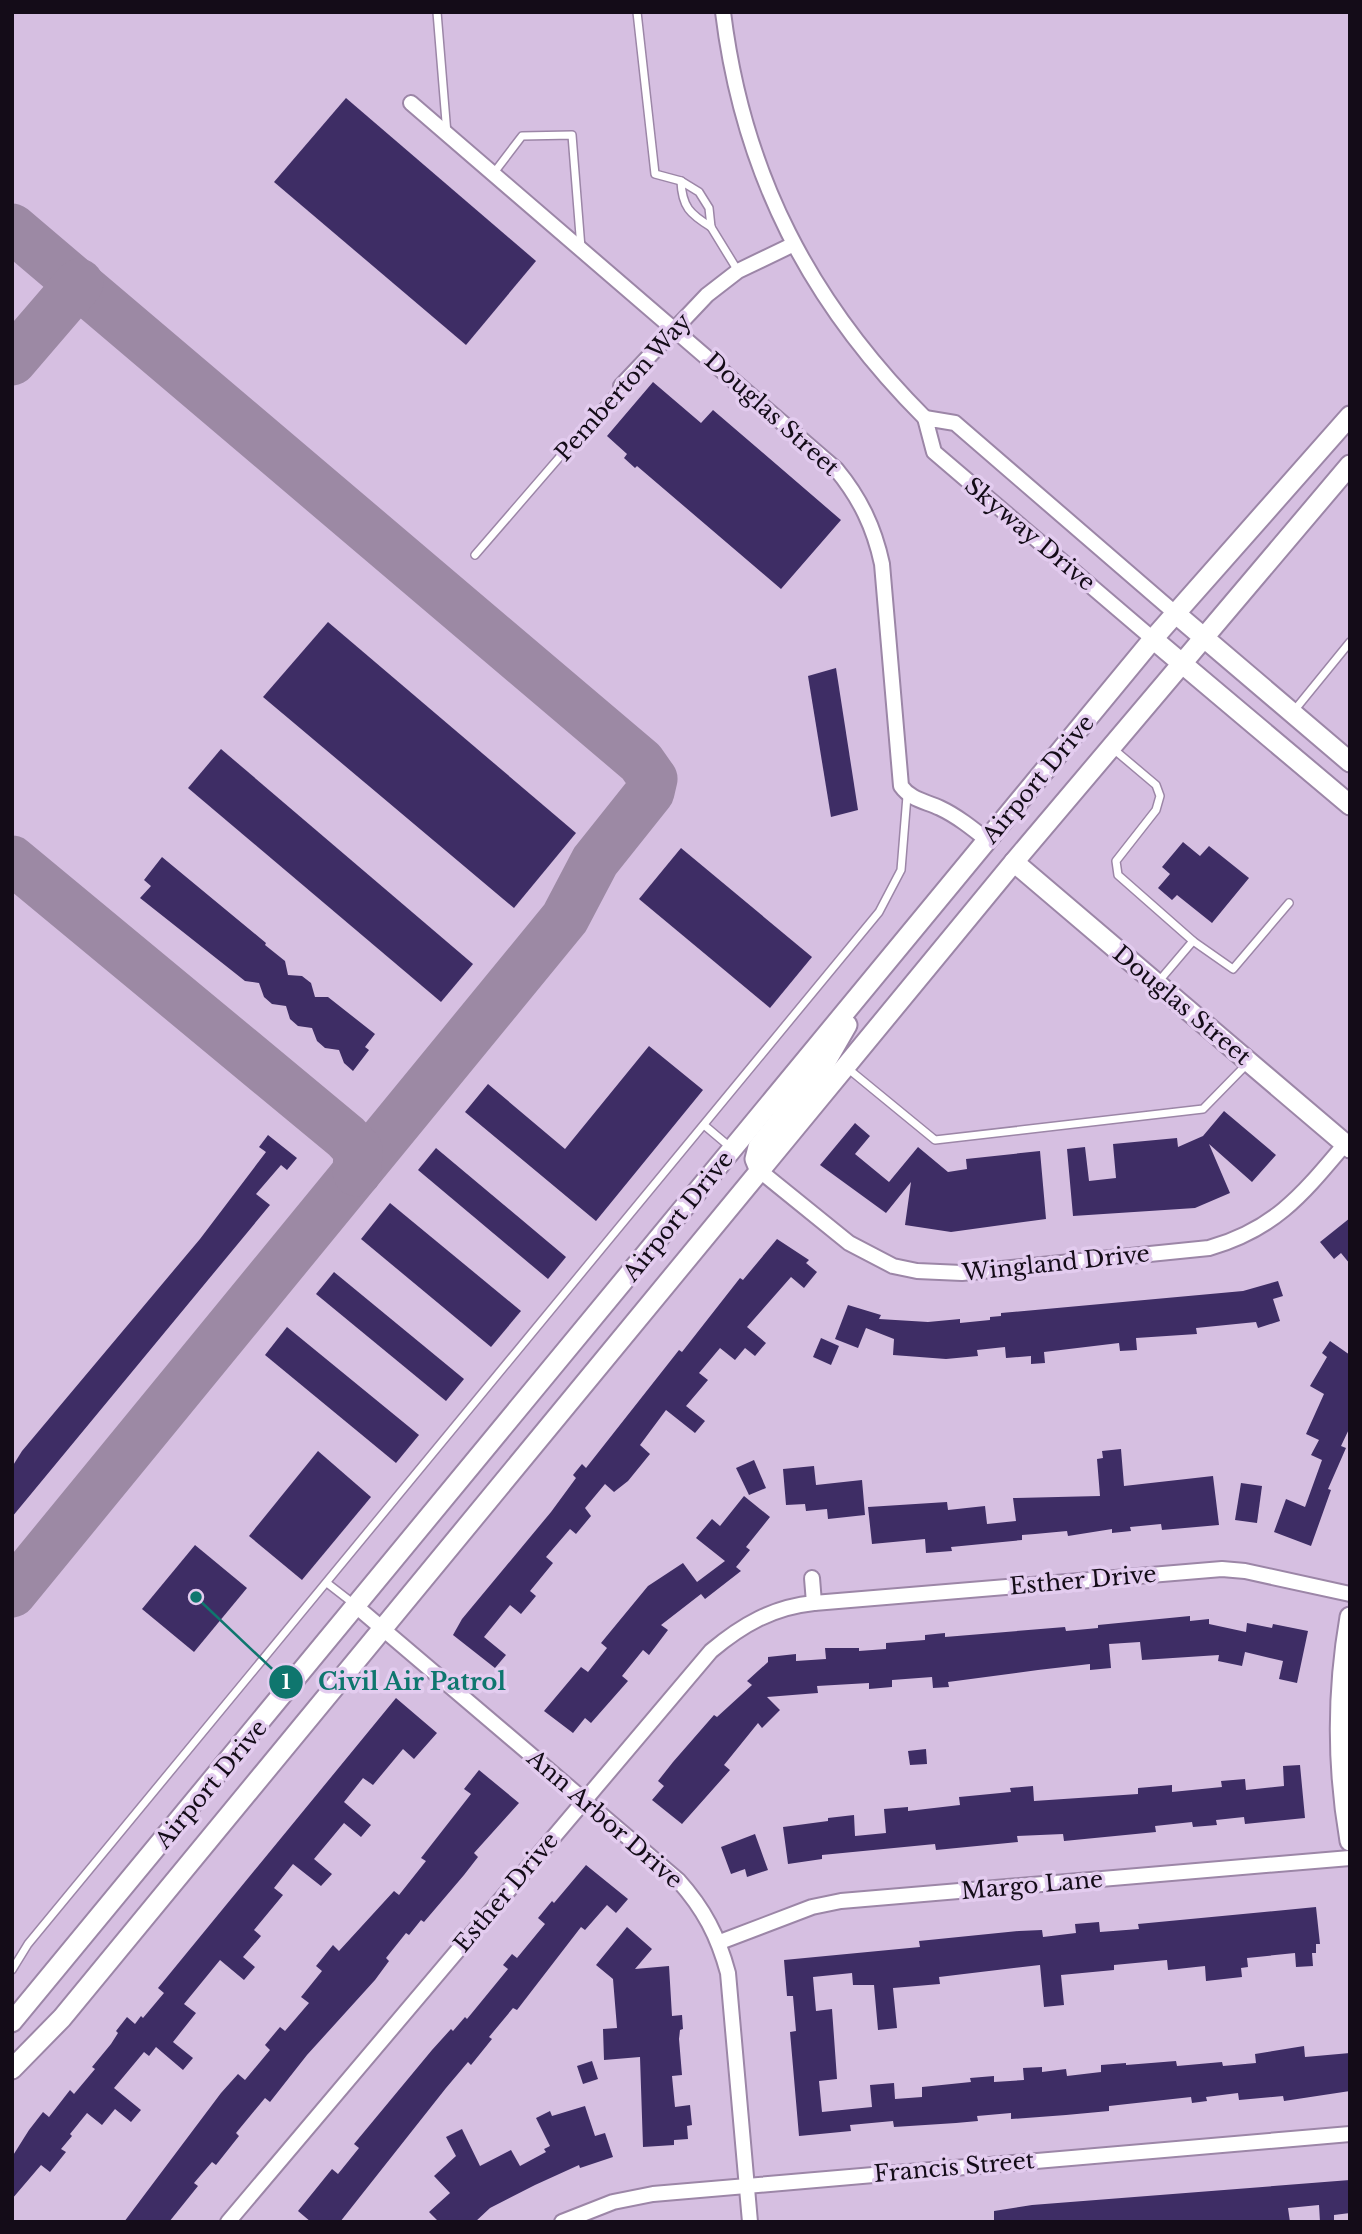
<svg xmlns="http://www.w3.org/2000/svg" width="1362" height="2234" viewBox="0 0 1362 2234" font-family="'Libre Baskerville',serif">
<rect width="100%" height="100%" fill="#d6bfe1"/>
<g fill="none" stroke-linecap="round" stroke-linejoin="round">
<g stroke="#9c89a4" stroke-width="49">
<path d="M12,228L641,762L653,779L650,792L595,861L565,918L12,1593"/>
<path d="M12,361L79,283"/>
<path d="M12,860L346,1137L358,1150L357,1172"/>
</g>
</g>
<g fill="#3e2d65">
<path d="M346,98L536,261L466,345L274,182Z"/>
<path d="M653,382L701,423L713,410L841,520L781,589L637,466L635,468L624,458L627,454L607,436Z"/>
<path d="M328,622L576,833L514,908L263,697Z"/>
<path d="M836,668L858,810L831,817L808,676Z"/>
<path d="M221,749L473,964L441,1002L188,788Z"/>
<path d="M1183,842L1200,856L1209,846L1249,878L1212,923L1177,895L1172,900L1158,888L1170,874L1162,867Z"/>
<path d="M681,848L812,957L770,1008L639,899Z"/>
<path d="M162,857L266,943L265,945L285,961L288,975L302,976L311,983L315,997H328L375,1034L365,1047L369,1050L353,1071L344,1063L339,1050L325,1048L317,1041L312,1028L298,1026L290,1019L286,1006L272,1004L264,997L259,983L245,981L140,898L151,886L144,880Z"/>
<path d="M649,1046L703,1090L596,1221L465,1112L488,1084L565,1149Z"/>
<path d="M1224,1111L1276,1155L1252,1182L1209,1144L1230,1193L1195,1208L1073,1216L1067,1149L1085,1147L1089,1181L1116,1178L1113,1144L1177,1138L1178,1147L1203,1136Z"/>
<path d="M855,1123L870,1136L855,1154L889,1182L918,1147L948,1172L967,1169L966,1159L1040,1151L1046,1219L951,1232L905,1225L911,1182L886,1213L820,1165Z"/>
<path d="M268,1135L297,1158L287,1170L281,1165L256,1194L270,1205L12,1517V1467L22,1451L200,1239L266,1152L259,1147Z"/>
<path d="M436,1148L566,1257L548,1279L418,1170Z"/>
<path d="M390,1203L521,1311L491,1347L361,1239Z"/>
<path d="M1350,1218V1264L1341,1253L1334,1259L1320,1242Z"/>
<path d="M777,1239L809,1260L806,1263L817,1272L804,1288L791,1277L747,1327L766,1343L755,1356L745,1348L735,1360L720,1348L699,1373L708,1380L686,1406L705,1421L695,1433L666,1410L640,1445L650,1454L628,1481L614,1492L605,1484L585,1508L591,1516L576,1534L570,1529L546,1557L553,1563L530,1591L536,1596L521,1614L510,1605L484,1637L506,1655L495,1668L453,1635L462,1619L551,1512L576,1478L573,1475L582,1464L586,1468L679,1350L682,1352L740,1278L743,1280Z"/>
<path d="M334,1272L464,1379L446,1401L316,1294Z"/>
<path d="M1278,1281L1283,1296L1273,1299L1280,1321L1258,1328L1256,1322L1196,1328L1197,1334L1136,1338L1137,1350L1120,1351L1119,1343L1044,1352L1045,1363L1031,1364V1356L1006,1358L1005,1347L977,1350L978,1356L946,1359L893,1355L894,1339L866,1328L858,1348L835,1339L848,1305L881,1315L879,1319L928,1322L960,1319V1323L990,1320V1317L1001,1316V1313L1243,1291Z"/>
<path d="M287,1327L419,1435L396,1463L265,1355Z"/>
<path d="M821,1338L839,1346L831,1365L813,1357Z"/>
<path d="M1330,1341L1350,1355V1427L1341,1446L1346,1448L1328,1489L1331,1490L1311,1546L1274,1532L1286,1499L1305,1507L1322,1460L1311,1455L1319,1440L1306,1434L1324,1394L1310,1386L1327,1357L1322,1353Z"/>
<path d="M1121,1449L1124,1486L1213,1476L1219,1525L1162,1530L1161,1524L1130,1527L1131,1531L1112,1533V1529L1068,1536L1067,1531L1035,1534L1022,1535V1540L951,1547L952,1551L926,1553L925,1539L872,1544L868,1507L947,1502L948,1510L985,1506L987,1524L1016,1521L1013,1498L1100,1496L1097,1459L1103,1458L1102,1451Z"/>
<path d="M318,1451L371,1497L302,1580L249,1536Z"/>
<path d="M754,1460L766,1488L749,1495L736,1468Z"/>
<path d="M814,1466L816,1485L862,1480L865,1515L828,1519L827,1509L806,1511L805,1504L786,1505L783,1469Z"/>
<path d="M1241,1483L1262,1486L1257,1523L1235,1520Z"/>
<path d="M744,1496L770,1517L746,1547L750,1550L736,1567L741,1571L705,1599L701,1594L661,1625L668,1630L649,1655L643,1650L622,1676L628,1681L591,1723L585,1718L573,1733L544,1711L581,1667L588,1672L607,1648L601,1643L648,1586L683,1563L697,1582L725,1561L696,1538L712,1519L720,1526Z"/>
<path d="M195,1545L247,1588L194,1652L142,1609Z"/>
<path d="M1190,1616V1621L1209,1619V1624L1246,1632L1247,1623L1272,1628L1273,1624L1308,1631L1297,1683L1279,1679L1283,1661L1245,1652L1242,1666L1218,1661L1219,1655L1142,1660L1140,1642L1109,1644L1111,1668L1090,1670V1664L1038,1670L948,1682L949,1687L933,1688L932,1677L892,1680V1687L869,1689V1683L817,1686L818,1693L767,1697L780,1710L762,1728L758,1723L724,1765L730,1770L682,1824L652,1800L664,1786L658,1781L673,1762L714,1715L717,1717L752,1685L747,1681L768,1662V1657L796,1654V1661L826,1659L825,1648H859V1651L886,1649V1643L925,1640V1635L945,1633V1637L1065,1627L1066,1631L1098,1628V1625Z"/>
<path d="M396,1698L437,1733L414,1759L403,1749L373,1785L363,1778L344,1802L371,1825L361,1837L344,1823L314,1859L332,1874L321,1886L293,1864L274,1888L283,1895L254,1930L261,1936L243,1957L255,1967L244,1980L220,1960L184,2004L196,2013L173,2042L193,2058L183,2070L156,2047L149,2056L144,2052L114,2088L141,2110L131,2122L115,2109L102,2125L87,2113L70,2134L72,2136L61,2149L66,2152L50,2172L41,2165L12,2199V2157L29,2130L43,2112L49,2117L70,2090L74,2094L95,2069L92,2067L111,2044L118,2033L116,2031L127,2017L135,2024L141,2016L143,2018L164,1993L158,1988Z"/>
<path d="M926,1749L927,1764L910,1765L908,1751Z"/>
<path d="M1300,1765L1305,1818L1245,1824L1244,1817L1216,1820L1217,1825L1193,1827L1192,1822L1155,1826L1156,1832L1064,1841L1063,1834L1017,1836L1018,1842L936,1850L935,1844L822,1855V1859L788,1864L783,1827L828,1821V1818L854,1815L855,1836L886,1833L884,1809L908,1807V1811L960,1805L959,1797L1011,1792L1010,1788L1033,1786L1034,1801L1138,1794V1788L1172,1785V1792L1222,1787L1221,1781L1245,1779L1246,1790L1284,1786L1283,1766Z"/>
<path d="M479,1770L519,1803L474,1853L478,1857L464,1875L424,1922L421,1920L409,1935L406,1933L386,1958L389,1961L375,1980L307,2055L270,2102L265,2098L236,2133L239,2136L216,2165L212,2162L194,2183L198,2186L169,2222H124L221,2093L238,2074L245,2080L270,2050L265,2045L280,2027L285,2031L309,2003L301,1997L322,1971L316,1966L333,1945L339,1951L394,1891L399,1895L426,1861L421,1858L471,1794L464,1789Z"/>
<path d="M755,1834L768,1870L747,1877L745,1869L731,1874L721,1847Z"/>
<path d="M586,1865L628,1899L616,1913L607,1905L585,1930L581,1927L517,2010L513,2008L489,2037L492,2039L471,2065L468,2062L446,2088L340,2222H311L298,2211L332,2169L338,2174L359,2148L354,2144L432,2050L451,2029L453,2031L465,2017L467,2019L508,1969L503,1965L512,1954L517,1958L545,1924L538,1918L552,1901L554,1903Z"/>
<path d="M1316,1907L1320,1944H1316V1953H1312L1313,1966L1296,1967L1295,1953L1247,1958L1248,1967L1241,1968L1242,1977L1206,1981L1205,1966L1168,1970L1167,1960L1114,1965V1970L1061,1975L1064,2005L1044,2007L1040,1965L939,1977L940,1984L893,1988L897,2028L878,2030L874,1985H853L852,1973L813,1977L816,2011L832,2009L837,2079L819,2081L822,2112L872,2107L870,2085L894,2083L895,2099L922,2097V2087L971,2082L970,2078L994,2076V2082L1024,2080L1023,2068L1042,2067V2072L1066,2069L1067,2076L1101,2072V2065L1126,2063V2065L1176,2061L1177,2066L1222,2062L1223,2066L1256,2063L1255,2054L1304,2046L1305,2057L1350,2053V2091L1284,2101L1283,2096L1239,2100L1238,2093L1206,2097L1207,2101L1192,2103L1191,2097L1109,2106V2111L1066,2115L1011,2119V2113L977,2116L978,2121L956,2123L894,2127L893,2121L850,2125L851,2131L799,2136L790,2032L796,2031L793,1996H787L784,1960L920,1947L919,1941L1019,1931L1042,1930L1043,1937L1076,1933L1075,1924L1099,1922L1100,1932L1139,1929L1138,1924Z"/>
<path d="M627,1927L652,1949L635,1969L669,1966L672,2016L682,2015L683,2029L680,2030L679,2039L682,2075L672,2076L675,2107L690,2105L692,2125L687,2126L688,2139L674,2140V2145L643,2147L640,2057L604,2060L603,2029L617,2028L613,1979L596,1965Z"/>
<path d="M592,2061L598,2079L583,2084L577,2066Z"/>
<path d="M585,2106L595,2136L605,2133L613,2157L580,2168L579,2165L535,2185L490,2208L475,2222H439L429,2212L450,2193L434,2176L456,2156L446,2137L462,2129L480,2166L511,2150L520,2166L546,2152L544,2149L550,2146L536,2118L550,2111L552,2116Z"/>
<path d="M1350,2180V2213L1334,2215V2222H1320L1319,2205L1288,2208L1290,2222H994V2211L1032,2205Z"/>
</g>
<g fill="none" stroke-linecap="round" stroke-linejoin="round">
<defs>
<g id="lane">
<path d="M437,12L447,134"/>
<path d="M637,12L655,174L681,181L699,192L709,208L711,227L738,271"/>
<path d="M493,174L522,136L572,135L581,248"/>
<path d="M681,181C682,207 690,214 711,227"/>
<path d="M475,555L621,386"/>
<path d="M1293,712L1350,642"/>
<path d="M1111,747L1156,785L1160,796L1156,810L1116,861L1118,875L1193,941L1159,981"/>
<path d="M1193,941L1233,969L1289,903"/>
<path d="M846,1067L935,1140L1203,1109L1248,1063"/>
<path d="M704,1125L730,1147"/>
<path d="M327,1583L354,1604"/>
<path d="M12,1970L28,1944L879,912L901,870L907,796"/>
</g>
<g id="street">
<path d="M723,12C743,174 810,303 925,418"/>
<path d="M411,103L836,469C860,498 874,527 882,564L901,786C911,800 925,801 940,808C957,816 972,828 987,840"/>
<path d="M621,386L707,295L738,271L792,245"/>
<path d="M1153,639L934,452L925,418L955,423L1175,613"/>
<path d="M760,1171L849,1243L893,1266L917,1271L962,1273L1209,1248C1275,1229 1302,1195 1345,1144"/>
<path d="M812,1578L814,1603"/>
<path d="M357,1607L678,1880C704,1909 718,1936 728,1973L750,2222"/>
<path d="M720,1942L812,1907L841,1901L1350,1858"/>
<path d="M228,2222L711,1651C742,1625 773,1607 814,1603L1222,1569L1245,1571L1350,1594"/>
<path d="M562,2222L613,2202L653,2194L1350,2134"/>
</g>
<g id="secondary">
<path d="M1175,613L1350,762"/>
<path d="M1153,639L1350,805"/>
<path d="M1014,862L1350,1148"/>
<path d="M760,1171L755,1159L758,1147L824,1065L847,1025"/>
<path d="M1350,1617C1337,1692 1337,1766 1350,1841"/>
<path d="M12,2022L1153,639L1350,416"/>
<path d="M12,2069L62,2018L1014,862L1350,465"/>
</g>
</defs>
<use href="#lane" stroke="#9c86a7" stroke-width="10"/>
<use href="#street" stroke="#9c86a7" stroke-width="18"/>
<use href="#secondary" stroke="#9c86a7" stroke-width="23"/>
<use href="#lane" stroke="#fff" stroke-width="7"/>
<use href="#street" stroke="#fff" stroke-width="14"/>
<use href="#secondary" stroke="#fff" stroke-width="19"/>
</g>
<g text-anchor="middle" stroke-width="7" stroke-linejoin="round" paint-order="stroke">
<g font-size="23" fill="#140c18" stroke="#e3ccef">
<text transform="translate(623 387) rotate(-48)" y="8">Pemberton Way</text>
<text transform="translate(772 414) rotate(42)" y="8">Douglas Street</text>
<text transform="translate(1030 534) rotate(40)" y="8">Skyway Drive</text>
<text transform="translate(1038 779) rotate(-50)" y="8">Airport Drive</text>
<text transform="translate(1182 1005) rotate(40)" y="8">Douglas Street</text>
<text transform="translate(678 1216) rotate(-51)" y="8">Airport Drive</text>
<text transform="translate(1056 1263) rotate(-6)" y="8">Wingland Drive</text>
<text transform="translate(1083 1580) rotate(-5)" y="8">Esther Drive</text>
<text transform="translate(211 1784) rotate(-50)" y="8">Airport Drive</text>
<text transform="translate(605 1819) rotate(41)" y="8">Ann Arbor Drive</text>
<text transform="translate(1032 1885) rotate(-5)" y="8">Margo Lane</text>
<text transform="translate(506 1892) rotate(-50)" y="8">Esther Drive</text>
<text transform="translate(954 2167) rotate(-5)" y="8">Francis Street</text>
</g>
</g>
<path fill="none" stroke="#0f766e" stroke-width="2.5" d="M196 1597L286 1682"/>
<g fill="#0f766e" stroke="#e3ccef" stroke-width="2.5">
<circle cx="196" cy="1597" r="7"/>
<circle cx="286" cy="1682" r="18"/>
</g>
<g font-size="21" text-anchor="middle" font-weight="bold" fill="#fff">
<text x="286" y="1689">1</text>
</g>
<g font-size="24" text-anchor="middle" font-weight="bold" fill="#0f766e" stroke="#e3ccef" stroke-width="7" stroke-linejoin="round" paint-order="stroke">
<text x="412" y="1690">Civil Air Patrol</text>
</g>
<rect width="1362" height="2234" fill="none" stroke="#140c18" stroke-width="28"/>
</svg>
